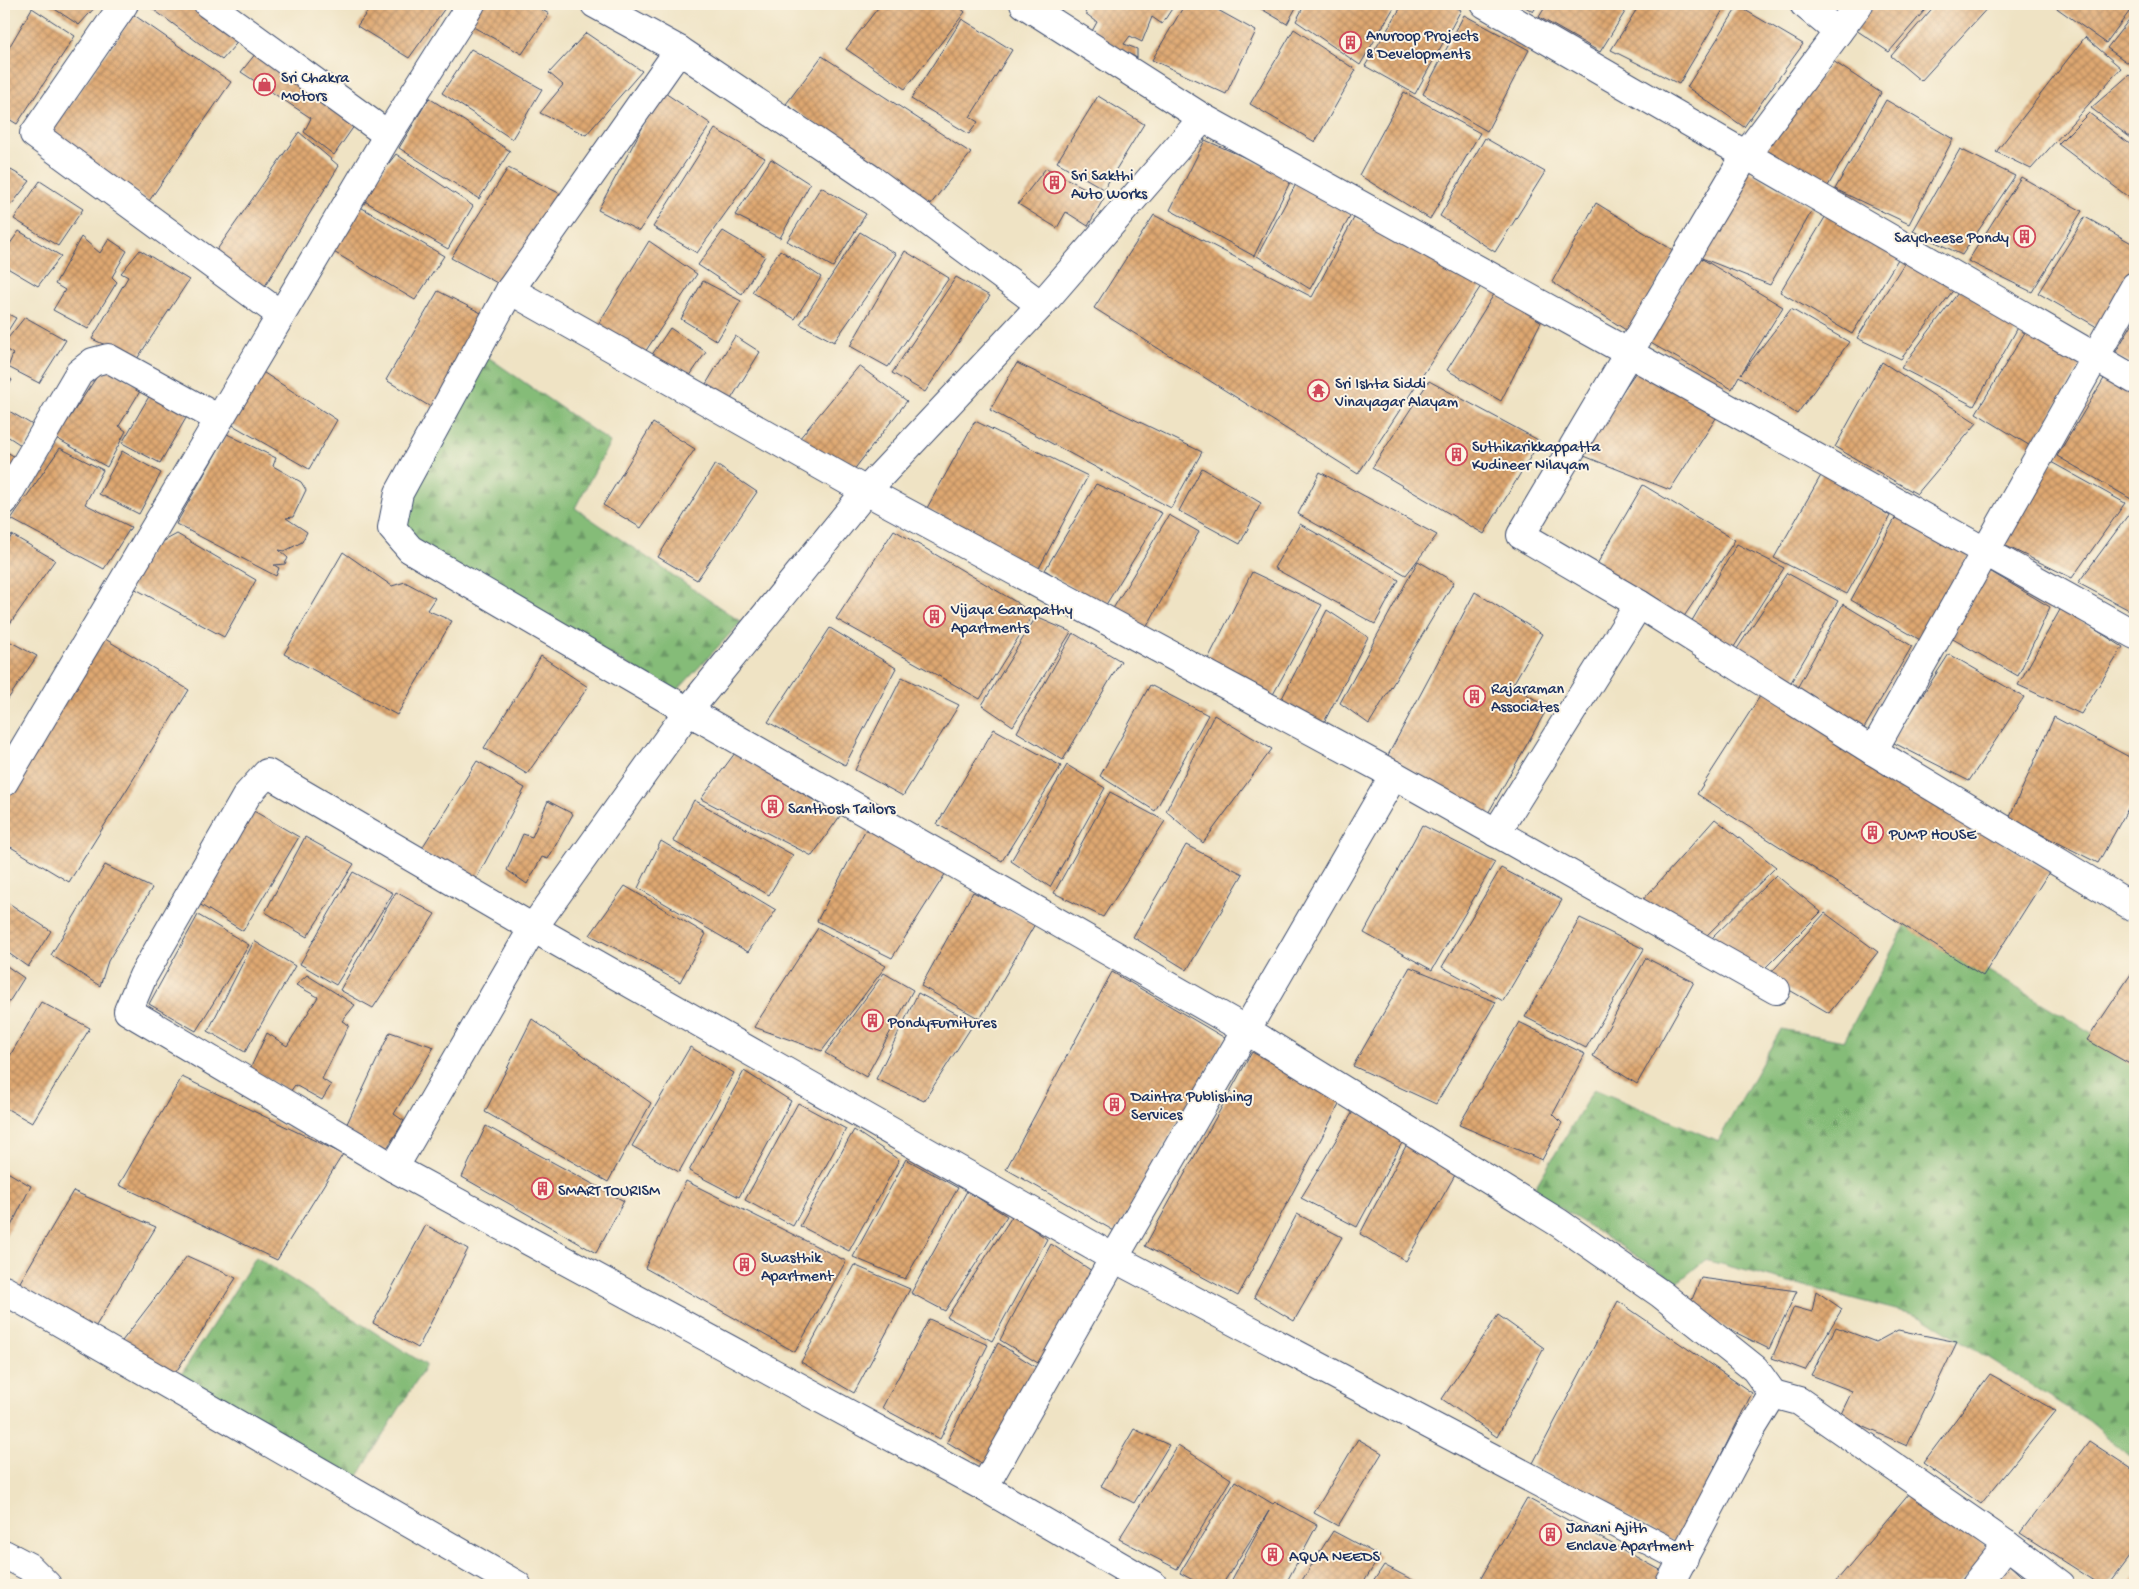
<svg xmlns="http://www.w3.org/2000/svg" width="2139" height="1589" viewBox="0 0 2139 1589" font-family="'Gochi Hand',sans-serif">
<defs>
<pattern id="forest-firs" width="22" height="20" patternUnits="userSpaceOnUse" patternTransform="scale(1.25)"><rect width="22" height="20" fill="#85bc78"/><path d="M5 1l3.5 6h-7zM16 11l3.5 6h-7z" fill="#6c9966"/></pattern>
<pattern id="building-cross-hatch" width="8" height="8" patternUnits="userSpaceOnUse" patternTransform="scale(1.25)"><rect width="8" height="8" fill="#dfa871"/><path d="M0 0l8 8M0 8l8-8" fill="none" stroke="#b48960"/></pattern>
</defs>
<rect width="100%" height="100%" fill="#fcf5e5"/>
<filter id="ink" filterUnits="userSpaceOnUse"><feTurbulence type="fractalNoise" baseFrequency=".02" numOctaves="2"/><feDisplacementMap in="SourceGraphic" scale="10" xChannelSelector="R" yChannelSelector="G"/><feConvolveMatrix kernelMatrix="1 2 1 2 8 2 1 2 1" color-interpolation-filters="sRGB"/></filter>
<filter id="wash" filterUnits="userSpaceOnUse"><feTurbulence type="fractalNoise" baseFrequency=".0096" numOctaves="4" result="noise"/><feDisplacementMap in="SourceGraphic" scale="20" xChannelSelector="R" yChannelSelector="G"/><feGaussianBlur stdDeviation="1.12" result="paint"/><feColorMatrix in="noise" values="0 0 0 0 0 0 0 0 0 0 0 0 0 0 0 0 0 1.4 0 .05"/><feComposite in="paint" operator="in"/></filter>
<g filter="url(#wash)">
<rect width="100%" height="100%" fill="#efe3c4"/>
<g fill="url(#forest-firs)" stroke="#50766b">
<path d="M485,355L610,442L575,508L741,622L676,692L413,543L402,523L406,496Z"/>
<path d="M1907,922L2135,1059V1460L2088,1421L1923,1317L1705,1260L1678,1282L1533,1191L1594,1089L1718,1141L1781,1029L1844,1041Z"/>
<path d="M256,1257L426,1365L355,1481L177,1381Z"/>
</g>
<g id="blocks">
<g fill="url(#building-cross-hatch)">
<path d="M47,4H98L79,25Z"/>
<path d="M146,4H193L241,38L222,60Z"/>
<path d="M373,4H448L409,58L357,26Z"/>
<path d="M480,4H533L549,14L522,54L466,23Z"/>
<path d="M881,4H956L965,12L905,89L846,49Z"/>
<path d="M1091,4H1175L1162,24L1152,17L1142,42L1130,36L1124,44L1137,49V58L1091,33L1097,22L1085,13Z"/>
<path d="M1185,4H1207L1256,31L1226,94L1152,60Z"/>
<path d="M1253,4H1298L1287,24Z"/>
<path d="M1305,4H1396L1360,65L1296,21Z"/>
<path d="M1403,4H1450L1461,10L1415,94L1365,66Z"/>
<path d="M1521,4H1538L1533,12Z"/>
<path d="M1547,4H1630L1600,52L1539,17Z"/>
<path d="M1640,4L1726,5L1679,84L1611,50Z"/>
<path d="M1875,4H1930L1889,52L1856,30Z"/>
<path d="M1936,4H1991L1921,81L1891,56Z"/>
<path d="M2051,4H2135L2106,43Z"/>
<path d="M1738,6L1803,44L1744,127L1687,87Z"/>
<path d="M32,8L75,36L17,124L4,116V56Z"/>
<path d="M2135,12V68L2107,48Z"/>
<path d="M134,15L231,82L149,201L50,133Z"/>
<path d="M1464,15L1529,50L1487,131L1423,94Z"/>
<path d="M962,19L1012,50L970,117L978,122L969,134L911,99Z"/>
<path d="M1294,29L1356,70L1315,142L1250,104Z"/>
<path d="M586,33L642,71L586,135L540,113L563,85L549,73Z"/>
<path d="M2085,37L2121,68L2031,169L1996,152Z"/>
<path d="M260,48L359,119L334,155L304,132L311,118L241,72Z"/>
<path d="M471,49L542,89L512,139L442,93Z"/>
<path d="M822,56L971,153L930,205L786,104Z"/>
<path d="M1833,61L1881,93L1828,186L1763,150Z"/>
<path d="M2129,75L2135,80V141L2091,108Z"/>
<path d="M662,91L711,124L639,231L598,210Z"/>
<path d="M1404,92L1480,133L1430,219L1359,175Z"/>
<path d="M1098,96L1144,124L1104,189L1057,162Z"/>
<path d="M429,98L510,151L479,199L399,148Z"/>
<path d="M1886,100L1953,139L1909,224L1835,189Z"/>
<path d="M2089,113L2135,148V202L2058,144Z"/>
<path d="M715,129L765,158L697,253L653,227Z"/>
<path d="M299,132L339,166L265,286L214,254Z"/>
<path d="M1485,138L1545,172L1495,252L1440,216Z"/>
<path d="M1205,140L1292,178L1254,256L1170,210Z"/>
<path d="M1960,149L2015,176L1962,255L1913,231Z"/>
<path d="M396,154L473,206L448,249L361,199Z"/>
<path d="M771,159L810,184L780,238L735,215Z"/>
<path d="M4,166L30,181L12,204L4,199Z"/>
<path d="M508,168L563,195L501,285L451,258Z"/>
<path d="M1046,168L1104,198L1088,226L1066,212L1057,228L1018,204Z"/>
<path d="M1748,171L1813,209L1770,285L1699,257Z"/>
<path d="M2021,177L2082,211L2032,292L1968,261Z"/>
<path d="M40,181L83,209L58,246L14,219Z"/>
<path d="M1296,184L1351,215L1310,289L1257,256Z"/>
<path d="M821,187L866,214L833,267L787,241Z"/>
<path d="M1596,203L1676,252L1629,332L1552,282Z"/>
<path d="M357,205L444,256L415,300L332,251Z"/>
<path d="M1827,214L1900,256L1852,334L1780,292Z"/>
<path d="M1154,215L1312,297L1354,218L1483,283L1358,474L1094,308Z"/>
<path d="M2085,217L2135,245V274L2104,331L2038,293Z"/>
<path d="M19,231L61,256L38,286L4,266V252Z"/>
<path d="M723,231L765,256L742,294L698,265Z"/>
<path d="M860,232L896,254L834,342L800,324Z"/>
<path d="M81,237L100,253L109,239L127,251L112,277L117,282L88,329L53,310L65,290L55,284Z"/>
<path d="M649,241L697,274L643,355L594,331Z"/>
<path d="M140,250L189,280L133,365L110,347L92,339L128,277L121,273Z"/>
<path d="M780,250L821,277L795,319L752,292Z"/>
<path d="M905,251L949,278L888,367L850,346Z"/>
<path d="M1699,257L1783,307L1741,374L1791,309L1849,342L1797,414L1739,376L1732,389L1647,341Z"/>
<path d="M1905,262L1955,288L1901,359L1857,338Z"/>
<path d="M956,277L990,296L925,392L892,373Z"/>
<path d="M703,281L741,301L717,341L681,319Z"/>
<path d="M1961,289L2020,324L1974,406L1901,368Z"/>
<path d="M438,291L489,317L434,409L386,380Z"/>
<path d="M1496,291L1543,318L1501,401L1447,370Z"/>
<path d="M4,312L16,318L4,337Z"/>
<path d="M25,317L66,340L39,383L8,367L13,354L4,348V343Z"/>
<path d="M2135,319V365L2114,355Z"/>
<path d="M670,328L706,352L685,383L647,362Z"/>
<path d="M2027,329L2082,363L2032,447L1976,413Z"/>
<path d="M735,336L760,352L728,404L703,389Z"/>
<path d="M1882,362L1977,423L1917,494L1835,447Z"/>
<path d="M1017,363L1202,452L1171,508L990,410Z"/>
<path d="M104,366L142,388L119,426L126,431L107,467L56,438Z"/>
<path d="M859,366L907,401L853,471L799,439Z"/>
<path d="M258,369L337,420L309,469L229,423Z"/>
<path d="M1638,369L1718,415L1670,490L1579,454Z"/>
<path d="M4,374L12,380L4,393Z"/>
<path d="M2105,377L2135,396V494L2131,499L2057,456Z"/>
<path d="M1429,381L1540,441L1484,534L1372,468Z"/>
<path d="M151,393L189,413L160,463L122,443Z"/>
<path d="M9,411L36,427L24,447L4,434V420Z"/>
<path d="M975,421L1088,476L1038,570L927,508Z"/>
<path d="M653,423L695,449L641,528L603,505Z"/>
<path d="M227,434L276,458L273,466L301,482L306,490L293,517L286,518L307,532L302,542L285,551L279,550L288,558L285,564L274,565L279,568L276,576L176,524Z"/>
<path d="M60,448L103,470L85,504L131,527L104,569L11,519Z"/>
<path d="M4,450L23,462L4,494Z"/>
<path d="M122,451L161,473L139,514L99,494Z"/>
<path d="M2051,462L2125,503L2072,578L2002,544Z"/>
<path d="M715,464L757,492L697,580L658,557Z"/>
<path d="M1202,468L1261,503L1240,544L1179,511Z"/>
<path d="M1320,472L1437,535L1406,575L1298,514Z"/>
<path d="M1823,472L1890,516L1847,594L1774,558Z"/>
<path d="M1096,484L1162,513L1104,608L1045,570Z"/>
<path d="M1643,485L1735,540L1683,618L1593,571Z"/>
<path d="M2134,507L2135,508V613L2078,583Z"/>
<path d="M1169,515L1199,532L1145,630L1111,612Z"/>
<path d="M1897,515L1970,555L1922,641L1851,600Z"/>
<path d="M1300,524L1399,580L1375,624L1274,568Z"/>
<path d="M894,530L1016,602L1033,614L980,699L836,619Z"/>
<path d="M177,534L256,580L224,637L130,586L153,547Z"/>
<path d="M12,535L55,560L4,632V548Z"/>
<path d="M1737,544L1784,568L1732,650L1690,624Z"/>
<path d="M343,552L392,586L405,582L435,598L427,610L452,621L397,715L284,654Z"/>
<path d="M1418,561L1454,582L1369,724L1340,703Z"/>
<path d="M1988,570L2050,607L2018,676L1951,638Z"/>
<path d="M1252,572L1322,605L1270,700L1206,663Z"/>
<path d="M1787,573L1838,601L1790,684L1735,652Z"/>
<path d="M1475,592L1542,634L1512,686L1548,707L1486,817L1386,759Z"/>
<path d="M1843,604L1912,646L1863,730L1795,692Z"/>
<path d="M2061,608L2123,647L2081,714L2018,685Z"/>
<path d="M1327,610L1368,637L1320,730L1278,706Z"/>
<path d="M1036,617L1071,632L1013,726L982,705Z"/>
<path d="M830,628L896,668L845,765L768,722Z"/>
<path d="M1073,633L1121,661L1063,760L1017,732Z"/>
<path d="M97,634L189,690L69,882L4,843V791Z"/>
<path d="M7,640L37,656L6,702L4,701V647Z"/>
<path d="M1949,654L2024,697L1969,781L1892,742Z"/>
<path d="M541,656L588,687L527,774L484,748Z"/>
<path d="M902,677L959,705L903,796L855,770Z"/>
<path d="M1150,685L1208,715L1155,811L1100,776Z"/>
<path d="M1764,690L2049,872L1983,976L1697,794Z"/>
<path d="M1214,715L1272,749L1203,843L1166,811Z"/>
<path d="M2054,717L2135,760V796L2098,863L2009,818Z"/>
<path d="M994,729L1061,766L1002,861L937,824Z"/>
<path d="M735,753L840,816L812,856L701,799Z"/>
<path d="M477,761L525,788L474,883L420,851Z"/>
<path d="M1067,765L1105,788L1050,887L1011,861Z"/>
<path d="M1110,792L1165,821L1103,917L1054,893Z"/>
<path d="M694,800L793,855L769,895L673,841Z"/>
<path d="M548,801L573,814L548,859L542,857L527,884L507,870L523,834L532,837Z"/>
<path d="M252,810L299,837L243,931L199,904Z"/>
<path d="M1715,819L1776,867L1702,940L1641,902Z"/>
<path d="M1422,825L1495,862L1432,970L1364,933Z"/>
<path d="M867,827L949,868L892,958L817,921Z"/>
<path d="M305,837L354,864L307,937L265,912Z"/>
<path d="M661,841L776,910L748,952L638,888Z"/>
<path d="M1186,845L1243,874L1187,970L1133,937Z"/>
<path d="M105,865L152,888L108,961L100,986L51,955Z"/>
<path d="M1501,868L1562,900L1503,1001L1442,967Z"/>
<path d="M353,872L393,893L336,985L300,964Z"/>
<path d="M1776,875L1821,912L1758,975L1709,941Z"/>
<path d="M625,886L706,934L680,982L590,935Z"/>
<path d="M396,892L435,914L373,1008L340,990Z"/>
<path d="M973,892L1035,924L980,1019L921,986Z"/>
<path d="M4,900L51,931L28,967L4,950Z"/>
<path d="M1825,913L1878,952L1829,1013L1767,977Z"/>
<path d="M198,915L249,945L196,1031L149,1004Z"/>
<path d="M1580,918L1644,949L1586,1048L1525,1017Z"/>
<path d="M818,928L886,966L822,1051L754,1027Z"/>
<path d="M254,941L295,966L245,1052L208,1031Z"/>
<path d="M1646,958L1694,982L1637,1084L1593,1056Z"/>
<path d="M4,964L24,978L4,1010Z"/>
<path d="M1410,967L1496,1002L1436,1104L1353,1066Z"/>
<path d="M2135,968V1067L2087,1040Z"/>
<path d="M1112,972L1225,1038L1116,1232L1006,1169Z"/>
<path d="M884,973L913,990L866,1077L825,1053Z"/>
<path d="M307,975L355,1005L342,1021L349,1025L322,1079L331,1085L322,1100L295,1085L290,1092L250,1069L267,1033L287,1046L318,997L296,985Z"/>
<path d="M918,993L974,1023L924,1101L876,1079Z"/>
<path d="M41,1002L90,1028L32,1123L4,1107V1066Z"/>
<path d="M532,1019L651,1103L608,1182L485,1112Z"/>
<path d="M1519,1022L1585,1054L1553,1114L1562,1123L1542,1160L1459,1125Z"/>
<path d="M390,1032L434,1047L394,1114L404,1121L384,1153L344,1130Z"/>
<path d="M690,1047L734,1073L679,1172L632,1146Z"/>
<path d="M1252,1052L1341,1101L1238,1296L1145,1246Z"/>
<path d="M744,1071L791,1101L739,1197L689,1171Z"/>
<path d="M182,1077L343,1154L277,1260L119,1185Z"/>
<path d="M798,1103L846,1129L793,1226L745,1200Z"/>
<path d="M1354,1110L1404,1139L1357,1227L1301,1198Z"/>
<path d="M486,1126L624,1201L596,1253L462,1177Z"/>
<path d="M854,1130L899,1160L849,1251L800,1226Z"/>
<path d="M1408,1142L1459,1168L1406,1261L1360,1234Z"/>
<path d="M906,1159L958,1188L905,1279L853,1257Z"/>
<path d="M4,1170L31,1186L4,1240Z"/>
<path d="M686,1181L846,1261L795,1352L645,1268Z"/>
<path d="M73,1191L156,1227L94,1329L16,1289Z"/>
<path d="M967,1191L1007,1216L945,1311L911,1293Z"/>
<path d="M1297,1214L1342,1237L1294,1321L1254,1297Z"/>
<path d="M1013,1215L1047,1239L992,1341L947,1317Z"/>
<path d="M426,1225L468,1249L418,1348L373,1323Z"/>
<path d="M1051,1244L1095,1273L1043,1366L1000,1340Z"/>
<path d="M187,1256L236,1278L174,1375L119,1345Z"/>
<path d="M854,1265L910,1289L854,1393L801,1362Z"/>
<path d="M1701,1278L1797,1291L1769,1349L1688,1309Z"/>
<path d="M1816,1291L1842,1309L1805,1370L1772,1358L1794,1307L1812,1312Z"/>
<path d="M1618,1301L1752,1393L1677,1543L1532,1465Z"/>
<path d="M1498,1315L1544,1348L1497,1437L1442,1399Z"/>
<path d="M929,1319L988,1345L940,1439L882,1408Z"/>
<path d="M1836,1327L1876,1342L1898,1330L1957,1342L1907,1446L1840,1416L1852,1391L1811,1375Z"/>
<path d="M998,1343L1042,1371L988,1467L947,1442Z"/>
<path d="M1990,1374L2056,1411L1981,1504L1923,1463Z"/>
<path d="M1134,1429L1169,1445L1134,1503L1101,1486Z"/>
<path d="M1358,1439L1382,1453L1338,1526L1314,1513Z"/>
<path d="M2089,1441L2135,1471V1549L2108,1585H2101L2020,1533Z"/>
<path d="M1178,1445L1231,1479L1177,1569L1119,1539Z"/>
<path d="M1235,1481L1273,1504L1275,1502L1317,1525L1285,1585H1229L1269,1511L1222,1585H1202L1180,1573Z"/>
<path d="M1910,1493L1992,1550L1956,1585H1833Z"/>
<path d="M1527,1498L1664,1572L1658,1585H1477Z"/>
<path d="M1333,1531L1380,1556L1362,1585H1299Z"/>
<path d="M2005,1561L2031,1585H1986Z"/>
<path d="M1384,1565L1422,1585H1371Z"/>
<path d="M2135,1575V1585H2128Z"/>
</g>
</g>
</g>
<g filter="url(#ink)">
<use href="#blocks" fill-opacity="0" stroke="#3b4a6d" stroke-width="1"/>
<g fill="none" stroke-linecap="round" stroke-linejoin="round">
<defs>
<g id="minor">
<path d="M124,4L34,134L281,315"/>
<path d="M208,4L388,135"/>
<path d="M595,4L679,50L871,179L1041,305"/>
<path d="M1024,4L1203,118L1629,353L2135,635"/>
<path d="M1485,4L2135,380"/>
<path d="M1804,4L1838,32"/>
<path d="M1859,4L1745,156L1521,535L1639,604L1873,751L2135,908"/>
<path d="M679,50L510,290L399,493L392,528L410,549L688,711L1246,1030L1559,1223L1661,1294L1755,1369L1773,1394"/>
<path d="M510,290L866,491L1394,775L1776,990"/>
<path d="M4,501L79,373L93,362L108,358L219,419"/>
<path d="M1873,751L2135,286"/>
<path d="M4,782L388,135L471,4"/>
<path d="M1496,833L1639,604"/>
<path d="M394,1168L533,928L688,711L866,491L1041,305L1203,118"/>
<path d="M4,1290L517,1585"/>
<path d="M984,1487L1114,1258L1394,775"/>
<path d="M4,1554L29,1567L47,1585"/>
<path d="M1153,1585L984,1487L394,1168L128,1011L143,976L247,795L267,773L533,928L1114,1258L1684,1559"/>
<path d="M1669,1585L1752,1428L1773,1394L1799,1401L2007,1545L2060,1585"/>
<path d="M1975,1585L2007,1545"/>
</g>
</defs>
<use href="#minor" stroke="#3b4a6d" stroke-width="30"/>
<use href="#minor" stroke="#fff" stroke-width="28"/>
</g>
</g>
<defs>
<symbol id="building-ring" viewBox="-11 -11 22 22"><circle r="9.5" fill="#fcf5e5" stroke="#d1495b" stroke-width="1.5"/><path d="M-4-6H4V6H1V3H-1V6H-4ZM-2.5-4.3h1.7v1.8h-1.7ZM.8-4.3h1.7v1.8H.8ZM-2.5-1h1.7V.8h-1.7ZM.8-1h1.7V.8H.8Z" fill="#d1495b"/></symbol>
<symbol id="shop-ring" viewBox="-11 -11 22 22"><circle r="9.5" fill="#fcf5e5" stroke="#d1495b" stroke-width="1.5"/><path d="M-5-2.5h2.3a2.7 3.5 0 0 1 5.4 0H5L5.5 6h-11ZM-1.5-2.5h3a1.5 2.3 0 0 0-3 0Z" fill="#d1495b"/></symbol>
<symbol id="temple-ring" viewBox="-11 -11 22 22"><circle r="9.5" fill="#fcf5e5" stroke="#d1495b" stroke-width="1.5"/><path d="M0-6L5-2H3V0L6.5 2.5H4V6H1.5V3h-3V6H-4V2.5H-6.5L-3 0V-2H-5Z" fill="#d1495b"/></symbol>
</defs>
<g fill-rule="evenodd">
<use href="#building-ring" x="1338" y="30" width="25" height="25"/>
<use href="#shop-ring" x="252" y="72" width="25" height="25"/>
<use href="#building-ring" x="1042" y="170" width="25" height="25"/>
<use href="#building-ring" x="2012" y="224" width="25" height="25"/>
<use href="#temple-ring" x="1306" y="378" width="25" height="25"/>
<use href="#building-ring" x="1444" y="442" width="25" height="25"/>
<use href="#building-ring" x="922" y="604" width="25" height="25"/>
<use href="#building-ring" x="1462" y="684" width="25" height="25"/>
<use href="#building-ring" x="760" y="794" width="25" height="25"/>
<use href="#building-ring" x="1860" y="820" width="25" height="25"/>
<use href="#building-ring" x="860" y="1008" width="25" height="25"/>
<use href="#building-ring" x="1102" y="1092" width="25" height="25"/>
<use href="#building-ring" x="530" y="1176" width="25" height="25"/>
<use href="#building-ring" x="732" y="1252" width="25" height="25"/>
<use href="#building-ring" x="1538" y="1522" width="25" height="25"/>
<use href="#building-ring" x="1260" y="1542" width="25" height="25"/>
</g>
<g text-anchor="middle" stroke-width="4" stroke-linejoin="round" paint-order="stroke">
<g font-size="16" fill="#1b2f5e" stroke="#fcf5e5" text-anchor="start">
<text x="1366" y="40">Anuroop Projects<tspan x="1366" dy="18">&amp; Developments</tspan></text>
<text x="281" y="82">Sri Chakra<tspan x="281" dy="18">Motors</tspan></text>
<text x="1071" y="180">Sri Sakthi<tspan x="1071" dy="18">Auto Works</tspan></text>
<text x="2009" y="242" text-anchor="end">Saycheese Pondy</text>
<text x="1335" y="388">Sri Ishta Siddi<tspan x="1335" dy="18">Vinayagar Alayam</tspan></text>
<text x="1472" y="451">Suthikarikkappatta<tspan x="1472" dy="18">Kudineer Nilayam</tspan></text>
<text x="951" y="614">Vijaya Ganapathy<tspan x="951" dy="18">Apartments</tspan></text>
<text x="1491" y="693">Rajaraman<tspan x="1491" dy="18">Associates</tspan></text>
<text x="788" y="813">Santhosh Tailors</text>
<text x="1889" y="839">PUMP HOUSE</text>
<text x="888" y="1027">PondyFurnitures</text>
<text x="1131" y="1101">Daintra Publishing<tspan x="1131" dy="18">Services</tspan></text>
<text x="558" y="1195">SMART TOURISM</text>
<text x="761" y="1262">Swasthik<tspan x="761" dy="18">Apartment</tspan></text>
<text x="1566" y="1532">Janani Ajith<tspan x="1566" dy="18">Enclave Apartment</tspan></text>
<text x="1289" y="1561">AQUA NEEDS</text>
</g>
</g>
<rect width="2139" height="1589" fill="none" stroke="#fcf5e5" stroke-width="20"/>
</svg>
